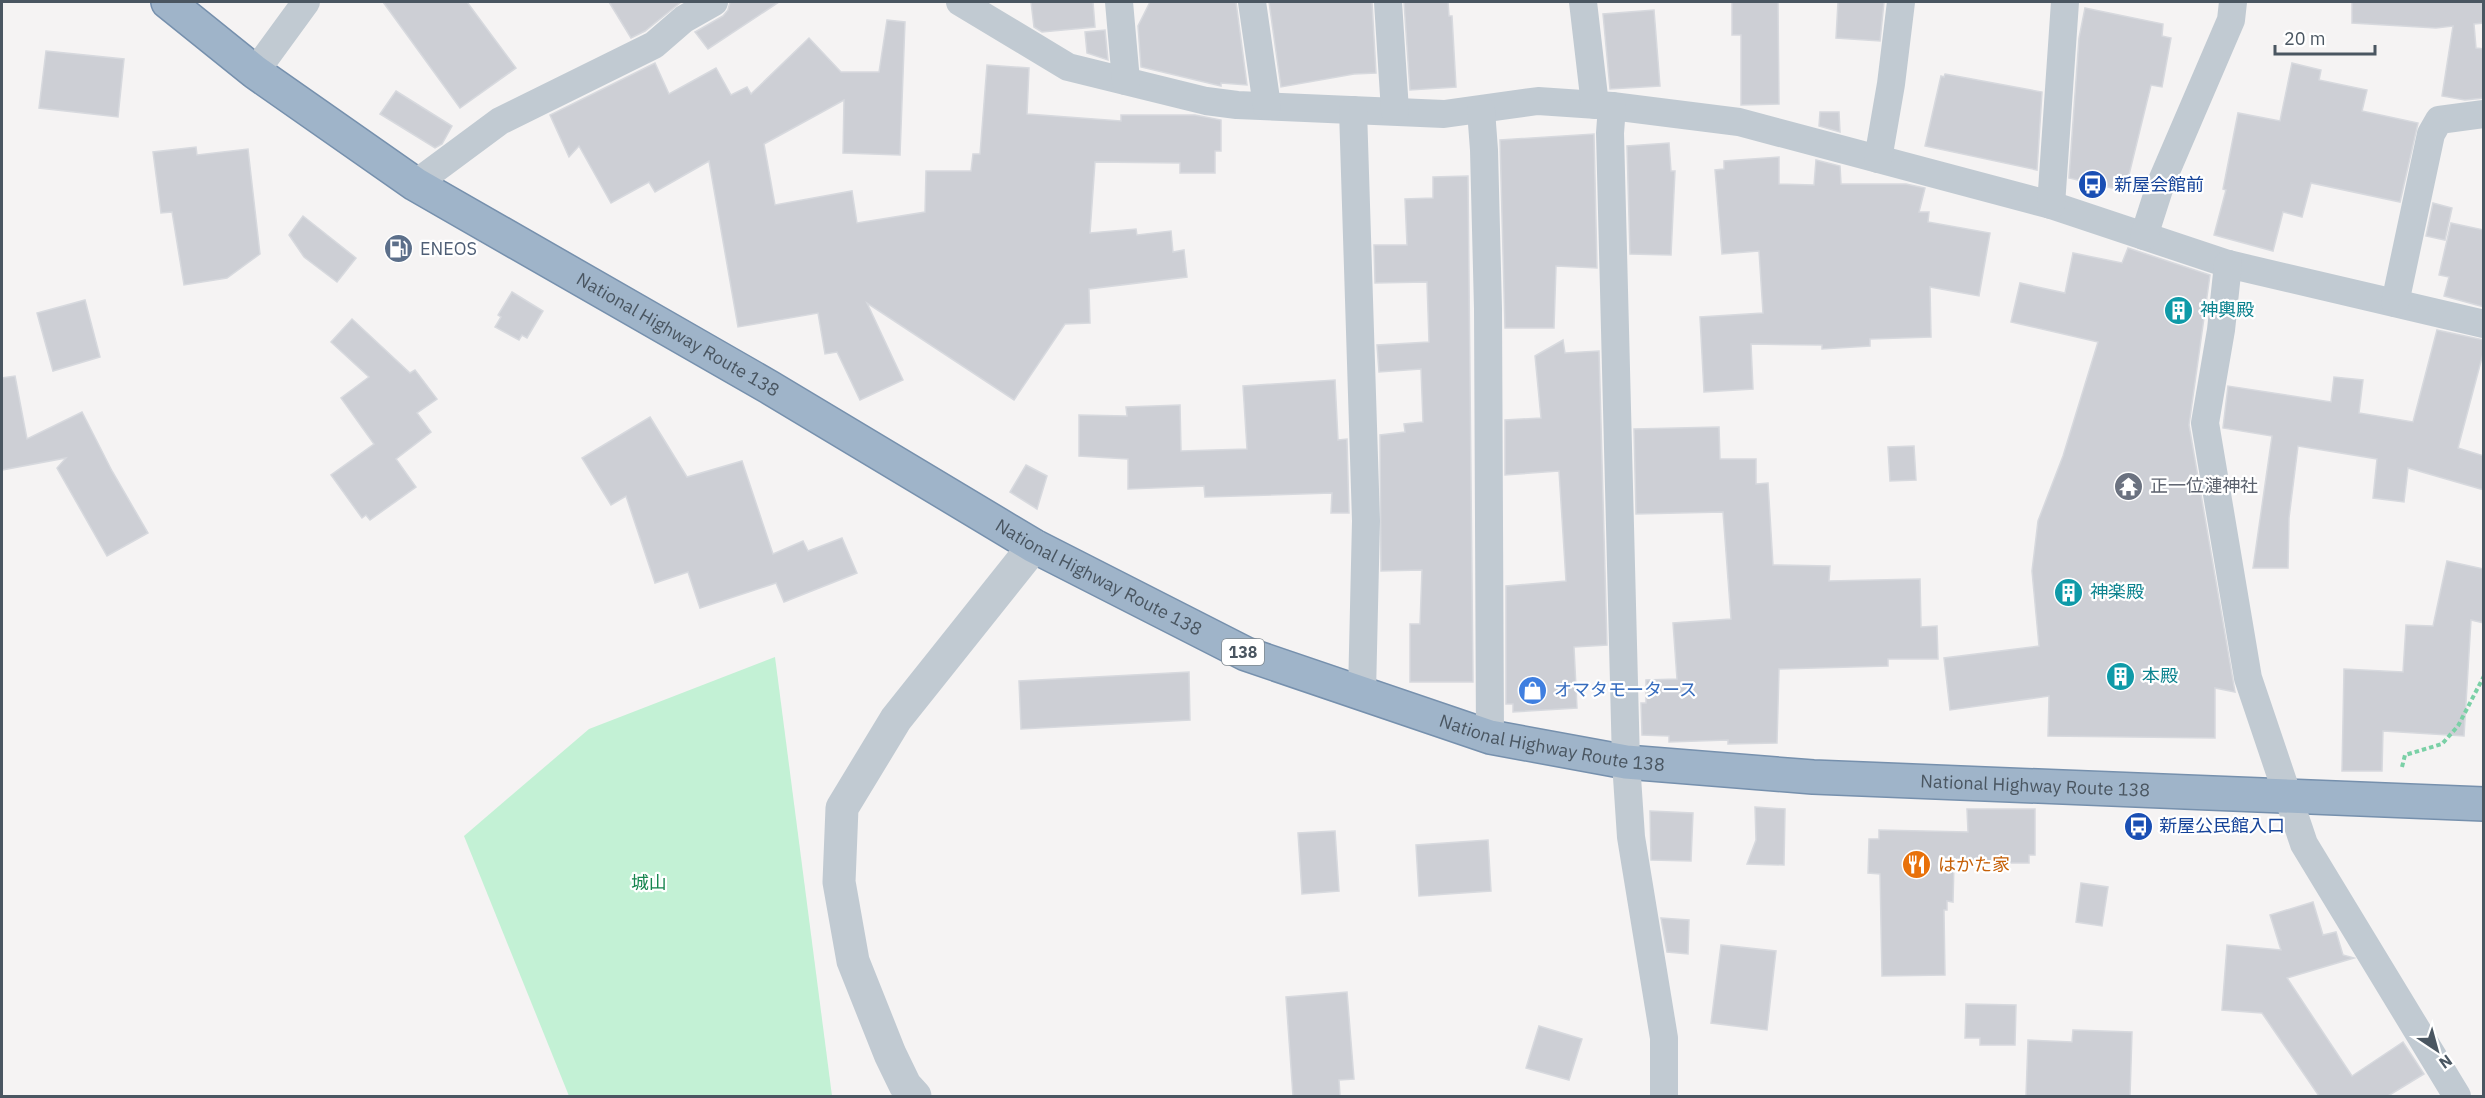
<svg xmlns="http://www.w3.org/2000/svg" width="2485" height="1098" viewBox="0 0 2485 1098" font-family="'IBM Plex Sans','Noto Sans JP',sans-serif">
<rect width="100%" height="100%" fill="#f5f3f3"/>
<path fill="#c3f1d5" d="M775,657L832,1096H569L464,836L589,729Z"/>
<g fill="#cdcfd5" stroke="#d7d9de" stroke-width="1.5">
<path d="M383,2H467L516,68L460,108Z"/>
<path d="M609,2H681L645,31L631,38Z"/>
<path d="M730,2H779L708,49L695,32L723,16L728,10Z"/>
<path d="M1031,2H1093L1095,27L1042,32L1034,27Z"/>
<path d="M1150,2H1236L1247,85L1221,83V86L1141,67L1138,26Z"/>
<path d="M1269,2H1372L1376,73L1354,74L1281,87Z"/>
<path d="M1404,2H1448L1449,16H1452L1456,87L1410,90Z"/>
<path d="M1732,2H1778L1779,104L1741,105V35H1732Z"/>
<path d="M1838,2H1884L1880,41L1836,38Z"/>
<path d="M2352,2H2484V23L2474,24L2476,48L2484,49V98L2465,100L2442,96L2453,26L2436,28L2352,23Z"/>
<path d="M2085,8L2163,24L2162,36L2171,38L2162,87L2151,85L2125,191L2069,178L2079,38Z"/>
<path d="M1654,10L1660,86L1610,89L1603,14Z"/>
<path d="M887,20L905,22L900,155L843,153L844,100L764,144L775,205L852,191L857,223L925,212L926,171H971L973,154H980L987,65L1029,68L1027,114L1121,121V115H1195L1221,120V151H1215V173H1180V163L1095,162L1090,233L1136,229L1137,235L1171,231L1173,252L1184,250L1187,277L1089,289L1090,323L1065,324L1014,400L867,303L903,380L860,400L837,352L825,354L818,313L738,327L709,161L655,192L649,182L611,203L579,146L569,157L550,115L655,63L669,94L716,68L731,95L747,87L751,94L809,38L841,72H879Z"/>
<path d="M1105,30L1108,60L1087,53L1085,32Z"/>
<path d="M46,51L124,59L118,117L39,108Z"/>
<path d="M2292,63L2321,70L2319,80L2367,90L2362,111L2418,123L2400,202L2311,183L2302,217L2283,212L2273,251L2214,235L2226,190L2223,189L2238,113L2280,121Z"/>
<path d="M1945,74L2042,92L2037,170L1925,146L1941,76L1944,77Z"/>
<path d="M396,91L452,126L442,144L435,148L380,114Z"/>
<path d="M1820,112H1839L1840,132L1819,126Z"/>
<path d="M1594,134L1597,268L1556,266L1554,328H1505L1500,140Z"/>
<path d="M1669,143L1671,171H1675L1671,255L1630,254L1627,146Z"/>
<path d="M196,147L197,155L248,149L260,254L227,278L184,285L172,212L161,213L153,152Z"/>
<path d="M1779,157V184L1814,185L1816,160L1840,166L1841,184H1906L1925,188L1919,212H1929L1928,222L1990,233L1979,296L1930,287L1931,337L1870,339V346L1822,349V345L1751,344L1753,389L1704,392L1700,317L1763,313L1759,251L1722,254L1715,170L1724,169V161Z"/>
<path d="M1468,176L1473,682H1410V624H1420L1422,570L1381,571L1380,435L1405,432L1404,424L1423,422L1421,369L1379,372L1377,345L1429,342L1427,282L1375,283L1374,245H1407L1405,199L1433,198V177Z"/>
<path d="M2433,203L2452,208L2445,240L2426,236Z"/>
<path d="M303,216L356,258L337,282L304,257L289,235Z"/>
<path d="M2451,223L2484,230V307L2444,296L2449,277L2439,275Z"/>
<path d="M2128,248L2210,275L2189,425L2235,692L2215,688V738L2048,736L2049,696L1950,710L1944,658L2039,646L2032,571L2038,521L2063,456L2098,342L2011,322L2020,283L2065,293L2073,253L2122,263Z"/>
<path d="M512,292L543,311L527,338L522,335L519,340L495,327L501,317L498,315Z"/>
<path d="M85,300L100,357L53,371L37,313Z"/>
<path d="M352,319L410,373L415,370L437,399L417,413L431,432L396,459L416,487L370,520L366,515L362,518L331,475L374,444L341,398L369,377L331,342Z"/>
<path d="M2437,330L2484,340V350L2458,448L2484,456V490L2408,468L2404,502L2373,498L2377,459L2298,446L2289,518L2288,568H2253L2272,436L2223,428L2228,386L2331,402L2334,377L2363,380L2359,413L2413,422Z"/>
<path d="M1563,340L1565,353L1599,351L1607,645L1574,647L1577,708L1513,712V704H1506V586L1566,581L1559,471L1505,475V420L1541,418L1535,356Z"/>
<path d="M15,376L27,439L82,412L112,471L148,533L107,556L57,468L66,458L2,470V378Z"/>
<path d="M1335,380L1338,440L1347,439L1349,513H1331L1332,493L1205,497L1204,486L1128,489V459L1079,456V415L1127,416L1126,407L1180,405L1181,451L1247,449L1243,386Z"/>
<path d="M650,417L687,477L742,461L773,554L803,541L808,551L842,538L857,573L784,602L776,583L700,608L688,572L655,583L626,496L611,505L582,458Z"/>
<path d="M1719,427L1720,459H1756V484L1768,483L1773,565L1830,566L1829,581L1920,579L1921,627L1937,626L1938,659H1888V666L1779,669L1777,743L1728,744V740L1669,742V736L1642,735L1641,703H1646V680L1677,679L1673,623L1731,619L1723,512L1636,514L1634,429Z"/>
<path d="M1914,446L1916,480L1890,481L1888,447Z"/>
<path d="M1026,465L1047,476L1037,509L1010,492Z"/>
<path d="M2447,561L2484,569V623L2471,620L2464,736L2383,731L2382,771H2342L2344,669L2403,672L2406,625L2433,626Z"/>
<path d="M1189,672L1190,720L1021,729L1019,681Z"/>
<path d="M1755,807L1785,809L1784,865L1747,864L1756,840Z"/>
<path d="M1967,809H2035V855H2029V863H1954L1953,902L1947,901V910H1944L1945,975L1882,976L1880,874L1868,873L1869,839H1879V830L1968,832Z"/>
<path d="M1650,811L1693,813L1691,861L1651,860Z"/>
<path d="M1335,831L1339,891L1302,894L1298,833Z"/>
<path d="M1488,840L1491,891L1419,896L1416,845Z"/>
<path d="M2081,883L2108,887L2102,926L2076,922Z"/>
<path d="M2313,902L2323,935L2336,932L2343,955L2354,958L2287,978L2352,1076L2403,1042L2424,1074L2388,1096H2319L2262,1013L2222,1010L2227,945L2281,950L2270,915Z"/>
<path d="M1661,918L1689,920L1688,954L1667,952Z"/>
<path d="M1721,945L1776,951L1767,1030L1711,1023Z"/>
<path d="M1347,992L1354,1079L1339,1080L1340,1096H1293L1286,997Z"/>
<path d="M1966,1004L2016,1005L2015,1045H1980V1038H1965Z"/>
<path d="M1539,1026L1582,1039L1569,1080L1526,1068Z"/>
<path d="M2073,1030L2132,1032L2130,1096H2026L2028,1040L2072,1042Z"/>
</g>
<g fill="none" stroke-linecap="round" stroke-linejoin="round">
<defs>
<g id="trunk">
<path id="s1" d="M168,2L255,72L415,184L769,387L1034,546L1246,654L1490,737L1626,762L1813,777L2484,804"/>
</g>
</defs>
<use href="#trunk" stroke="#7690ad" stroke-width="36"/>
<path stroke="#7ad0a6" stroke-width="4" stroke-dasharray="4.5 3" stroke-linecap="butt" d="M2402,767L2405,755L2442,744L2458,726L2484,676"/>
<g stroke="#c1cad2" stroke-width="28">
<path d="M960,2L1068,67L1206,101L1237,105L1444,114L1538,101L1612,106L1739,122L2051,205L2228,264L2484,324"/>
<path d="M1119,2L1126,81"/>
<path d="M1252,2L1267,106"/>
<path d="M1388,2L1395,111"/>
<path d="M1583,2L1595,105"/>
<path d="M255,72L306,2"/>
<path d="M1612,106L1610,133L1626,762L1631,837L1664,1038V1096"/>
<path d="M1353,110L1366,521L1362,693"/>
<path d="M1481,110L1484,150L1488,309L1490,737"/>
<path d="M1878,159L1891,84L1901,2"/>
<path d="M415,184L500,121L654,45L684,19L714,2"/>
<path d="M2051,205L2065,2"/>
<path d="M2144,236L2161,183L2231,20L2233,2"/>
<path d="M2228,264L2221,330L2205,423L2248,678L2304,844L2457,1096"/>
<path d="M2395,303L2431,134L2439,120L2484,114"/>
</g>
<path stroke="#c1cad2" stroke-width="33" d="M915,1096L905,1085L890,1054L853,961L839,882L842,808L896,719L1034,546"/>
<use href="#trunk" stroke="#9fb4c9" stroke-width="33"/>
</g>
<defs>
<symbol id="bus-disc" viewBox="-11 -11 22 22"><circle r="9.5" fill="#1a4fb4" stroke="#fff"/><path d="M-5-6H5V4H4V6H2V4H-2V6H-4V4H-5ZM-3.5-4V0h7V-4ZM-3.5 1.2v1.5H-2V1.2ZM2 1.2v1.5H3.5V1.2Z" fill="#fff"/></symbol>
<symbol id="fuel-disc" viewBox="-11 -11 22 22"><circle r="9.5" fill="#5c6f8a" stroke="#fff"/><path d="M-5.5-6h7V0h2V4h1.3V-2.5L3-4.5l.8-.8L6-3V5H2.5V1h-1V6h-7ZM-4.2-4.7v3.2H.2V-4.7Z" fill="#fff"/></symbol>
<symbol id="building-disc" viewBox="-11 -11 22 22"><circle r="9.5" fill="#0f9aa8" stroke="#fff"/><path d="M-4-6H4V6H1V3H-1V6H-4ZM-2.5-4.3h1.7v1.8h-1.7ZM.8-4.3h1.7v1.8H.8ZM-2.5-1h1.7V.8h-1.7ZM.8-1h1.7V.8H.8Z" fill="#fff"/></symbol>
<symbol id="temple-disc" viewBox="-11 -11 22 22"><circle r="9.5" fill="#6b7280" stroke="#fff"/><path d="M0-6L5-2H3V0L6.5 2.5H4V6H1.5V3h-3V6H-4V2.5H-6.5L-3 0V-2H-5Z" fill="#fff"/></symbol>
<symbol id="shop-disc" viewBox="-11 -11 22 22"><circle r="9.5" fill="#3f7fe0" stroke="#fff"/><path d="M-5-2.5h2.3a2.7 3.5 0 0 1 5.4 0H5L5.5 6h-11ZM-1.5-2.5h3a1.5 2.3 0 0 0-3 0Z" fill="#fff"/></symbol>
<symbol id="restaurant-disc" viewBox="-11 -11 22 22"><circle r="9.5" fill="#e8710a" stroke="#fff"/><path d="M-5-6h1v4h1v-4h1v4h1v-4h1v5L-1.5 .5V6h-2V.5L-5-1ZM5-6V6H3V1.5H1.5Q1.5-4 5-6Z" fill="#fff"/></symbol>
</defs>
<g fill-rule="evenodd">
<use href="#bus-disc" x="2076" y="168" width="33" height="33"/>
<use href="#fuel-disc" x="382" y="232" width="33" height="33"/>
<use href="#building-disc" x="2162" y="294" width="33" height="33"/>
<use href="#temple-disc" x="2112" y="470" width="33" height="33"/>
<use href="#building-disc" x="2052" y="576" width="33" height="33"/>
<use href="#building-disc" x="2104" y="660" width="33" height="33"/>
<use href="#shop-disc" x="1516" y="674" width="33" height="33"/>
<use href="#bus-disc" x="2122" y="810" width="33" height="33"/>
<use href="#restaurant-disc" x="1900" y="848" width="33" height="33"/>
</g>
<g text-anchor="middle" stroke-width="4.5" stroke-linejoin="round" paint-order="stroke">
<rect fill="#fff" stroke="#808990" stroke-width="1.5" x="1222" y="639" width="42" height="26" rx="4.5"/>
<g font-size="16" font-weight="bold" fill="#4a5661">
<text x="1243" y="658">138</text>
</g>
<g font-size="18" fill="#164399" stroke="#fff" text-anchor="start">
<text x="2114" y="191">新屋会館前</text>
<text x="2159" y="832">新屋公民館入口</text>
</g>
<g font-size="18" fill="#4e5e75" stroke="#fff" text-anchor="start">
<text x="420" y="255">ENEOS</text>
</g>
<g font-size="18" fill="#0d838f" stroke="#fff" text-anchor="start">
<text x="2200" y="316">神輿殿</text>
<text x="2090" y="598">神楽殿</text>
<text x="2142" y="682">本殿</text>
</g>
<g font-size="18" fill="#4a5661" stroke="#fff">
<text dy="6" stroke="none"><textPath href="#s1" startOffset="610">National Highway Route 138</textPath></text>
<text dy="6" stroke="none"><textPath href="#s1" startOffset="1096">National Highway Route 138</textPath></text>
<text dy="6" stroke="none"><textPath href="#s1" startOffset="1582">National Highway Route 138</textPath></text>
<text dy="6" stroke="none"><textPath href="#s1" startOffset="2068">National Highway Route 138</textPath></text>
</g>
<g font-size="18" fill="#5b616d" stroke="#fff" text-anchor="start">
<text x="2150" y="492">正一位漣神社</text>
</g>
<g font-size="18" fill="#366cbe" stroke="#fff" text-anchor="start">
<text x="1554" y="696">オマタモータース</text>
</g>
<g font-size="18" fill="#c56008" stroke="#fff" text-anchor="start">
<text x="1938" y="871">はかた家</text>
</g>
<g font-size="18" fill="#17864f" stroke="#fff">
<text x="649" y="889">城山</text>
</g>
</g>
<rect width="2485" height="1098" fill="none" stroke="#4a5661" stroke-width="6"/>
<g transform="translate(2437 1050) rotate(144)" stroke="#ffffff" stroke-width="4.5" paint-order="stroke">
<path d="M0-4.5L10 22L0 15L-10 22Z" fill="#4a5661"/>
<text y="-9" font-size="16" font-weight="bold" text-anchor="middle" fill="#4a5661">N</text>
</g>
<path d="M2275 45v9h100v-9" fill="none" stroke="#4a5661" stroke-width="3"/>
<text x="2284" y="45" font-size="18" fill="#4a5661" stroke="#ffffff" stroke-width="4.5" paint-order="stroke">20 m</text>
</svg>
